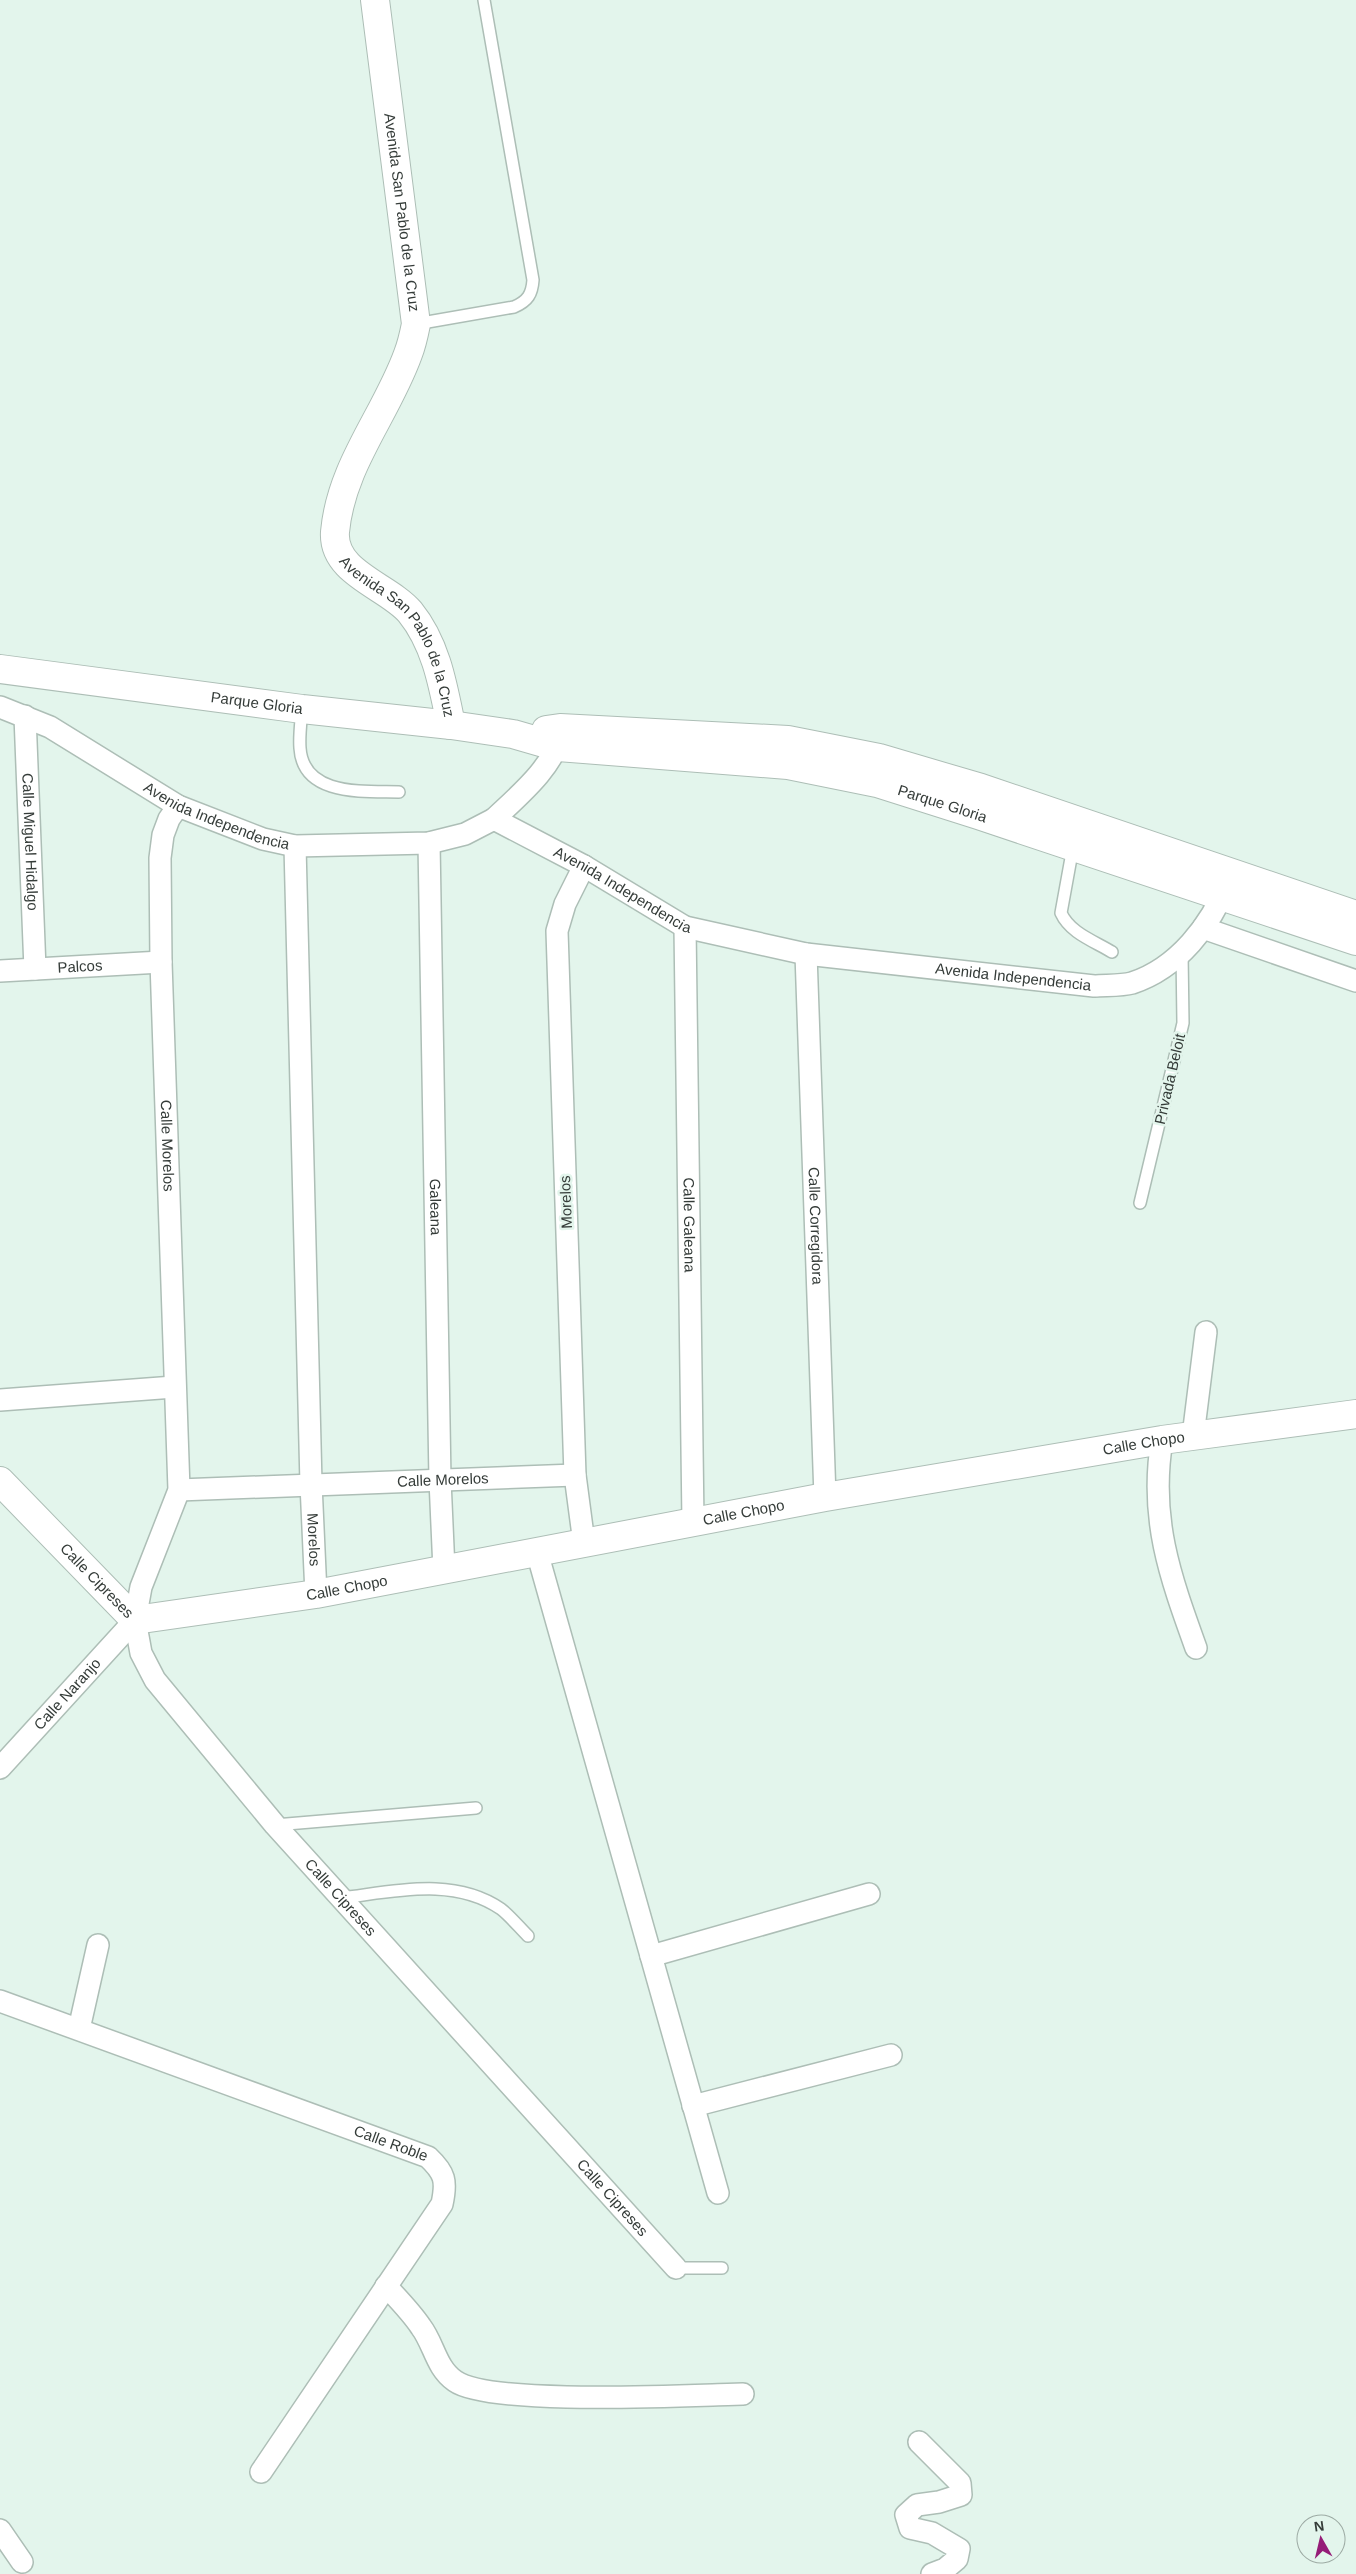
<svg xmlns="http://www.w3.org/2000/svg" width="1356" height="2574" viewBox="0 0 1356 2574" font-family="Helvetica,sans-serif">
<rect width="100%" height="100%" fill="#e3f5ec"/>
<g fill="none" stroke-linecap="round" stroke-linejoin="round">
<defs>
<g id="lane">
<path d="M416,324L514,307C528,301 532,294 533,280L484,0"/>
<path d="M302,709C301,722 299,735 300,748C303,797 365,791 399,792"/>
<path d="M1073,847L1061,913C1070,933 1094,941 1112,952"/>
<path d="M1140,1203L1183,1023L1182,953"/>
<path d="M275,1825L476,1808"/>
<path d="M340,1898C393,1892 453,1876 501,1909C510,1916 519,1927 528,1936"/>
<path d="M676,2268H722"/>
</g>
<g id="street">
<path id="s1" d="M0,707L50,727L178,806L263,839L295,846L429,843L465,834L494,819L584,866L685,927L806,954L1094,986C1106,985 1121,986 1132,983C1178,968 1211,925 1228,882"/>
<path id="s2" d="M25,716L35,969"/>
<path id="s3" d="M178,806L169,819L163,835L160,858L161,962L179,1490L141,1587L135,1620L141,1653L155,1680L275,1825L676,2268"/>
<path d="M494,819C516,798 556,765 560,734"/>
<path id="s4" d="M429,843L440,1480L444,1570"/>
<path id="s5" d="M295,846L311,1484L316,1594"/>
<path id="s6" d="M685,927L693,1522"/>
<path d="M1203,928L1356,981"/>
<path id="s7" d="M806,954L825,1497"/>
<path id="s8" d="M0,971L161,962"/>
<path d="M0,1400L174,1387"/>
<path d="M1193,1436L1206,1332"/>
<path d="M1162,1440C1149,1518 1170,1576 1196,1648"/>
<path id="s9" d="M179,1490L575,1475"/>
<path d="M584,1543L575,1475L557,931L565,904L584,866"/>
<path d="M537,1552L718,2193"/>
<path id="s10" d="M0,1768L135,1620"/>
<path d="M651,1956L869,1894"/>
<path id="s11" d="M0,2001L428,2157C445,2173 447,2181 442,2204L261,2472"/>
<path d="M79,2029L98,1945"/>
<path d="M693,2106L891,2055"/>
<path d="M386,2286C398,2299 411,2312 421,2327C434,2344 436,2368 455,2381C490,2406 691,2395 743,2394"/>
<path d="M919,2442L960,2483L961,2495L939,2502L917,2505L906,2515L910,2528L932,2533L959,2549L957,2559L945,2569L932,2574"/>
<path d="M0,2530L22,2562"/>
</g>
<g id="secondary">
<path id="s12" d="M375,0L416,324C414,334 412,344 408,354C386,415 341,465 335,532C332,573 388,586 410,612C436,644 443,685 451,725"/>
<path id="s13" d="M0,669L302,709L451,725L513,734L558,747L788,765L877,783L978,815L1356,941"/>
<path d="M546,730L560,728L788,740L879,758L981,788L1356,915"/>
<path id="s14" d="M0,1481L135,1620L316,1594L825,1497L1162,1440L1356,1414"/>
</g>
</defs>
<use href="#lane" stroke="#adbeb6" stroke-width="14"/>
<use href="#street" stroke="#adbeb6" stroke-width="24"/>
<use href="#secondary" stroke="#adbeb6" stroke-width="30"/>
<use href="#lane" stroke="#fff" stroke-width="11"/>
<use href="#street" stroke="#fff" stroke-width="21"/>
<use href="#secondary" stroke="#fff" stroke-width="28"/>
</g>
<g text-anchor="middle" stroke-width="5" stroke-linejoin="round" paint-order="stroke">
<g font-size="15" fill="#353c39" stroke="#e3f5ec">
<text dy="5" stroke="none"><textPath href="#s12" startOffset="214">Avenida San Pablo de la Cruz</textPath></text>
<text dy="5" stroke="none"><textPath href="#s12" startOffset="679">Avenida San Pablo de la Cruz</textPath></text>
<text dy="5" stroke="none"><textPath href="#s13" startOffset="259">Parque Gloria</textPath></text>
<text dy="5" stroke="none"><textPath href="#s13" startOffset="954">Parque Gloria</textPath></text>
<text dy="5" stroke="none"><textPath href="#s1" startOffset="244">Avenida Independencia</textPath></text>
<text dy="5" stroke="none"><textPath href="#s2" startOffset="126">Calle Miguel Hidalgo</textPath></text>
<text dy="5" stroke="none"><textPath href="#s1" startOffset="679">Avenida Independencia</textPath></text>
<text dy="5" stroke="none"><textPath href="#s8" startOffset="80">Palcos</textPath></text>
<text dy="5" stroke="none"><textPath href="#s1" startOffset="1084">Avenida Independencia</textPath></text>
<text transform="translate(1170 1079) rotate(-77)" y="5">Privada Beloit</text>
<text dy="5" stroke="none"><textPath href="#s3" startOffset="344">Calle Morelos</textPath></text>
<text transform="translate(566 1202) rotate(-92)" y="5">Morelos</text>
<text dy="5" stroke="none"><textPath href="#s4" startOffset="364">Galeana</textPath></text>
<text dy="5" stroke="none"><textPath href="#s6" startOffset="298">Calle Galeana</textPath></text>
<text dy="5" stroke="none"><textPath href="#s7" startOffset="272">Calle Corregidora</textPath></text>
<text dy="5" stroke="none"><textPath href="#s14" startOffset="1218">Calle Chopo</textPath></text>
<text dy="5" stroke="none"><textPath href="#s9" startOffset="264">Calle Morelos</textPath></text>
<text dy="5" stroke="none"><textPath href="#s14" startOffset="812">Calle Chopo</textPath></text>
<text dy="5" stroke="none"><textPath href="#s5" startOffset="694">Morelos</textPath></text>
<text dy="5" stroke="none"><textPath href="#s14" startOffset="139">Calle Cipreses</textPath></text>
<text dy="5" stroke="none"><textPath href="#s14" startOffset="408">Calle Chopo</textPath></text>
<text dy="5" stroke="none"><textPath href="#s10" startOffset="100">Calle Naranjo</textPath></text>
<text dy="5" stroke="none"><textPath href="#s3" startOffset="1176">Calle Cipreses</textPath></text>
<text dy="5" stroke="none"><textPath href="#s11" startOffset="416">Calle Roble</textPath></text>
<text dy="5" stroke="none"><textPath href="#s3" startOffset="1581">Calle Cipreses</textPath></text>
</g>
</g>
<g transform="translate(1321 2539) rotate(352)"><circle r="24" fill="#e3f5ec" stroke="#9daba4"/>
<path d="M0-4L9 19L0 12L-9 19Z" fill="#951c77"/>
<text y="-8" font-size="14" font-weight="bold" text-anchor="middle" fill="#353c39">N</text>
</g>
</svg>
